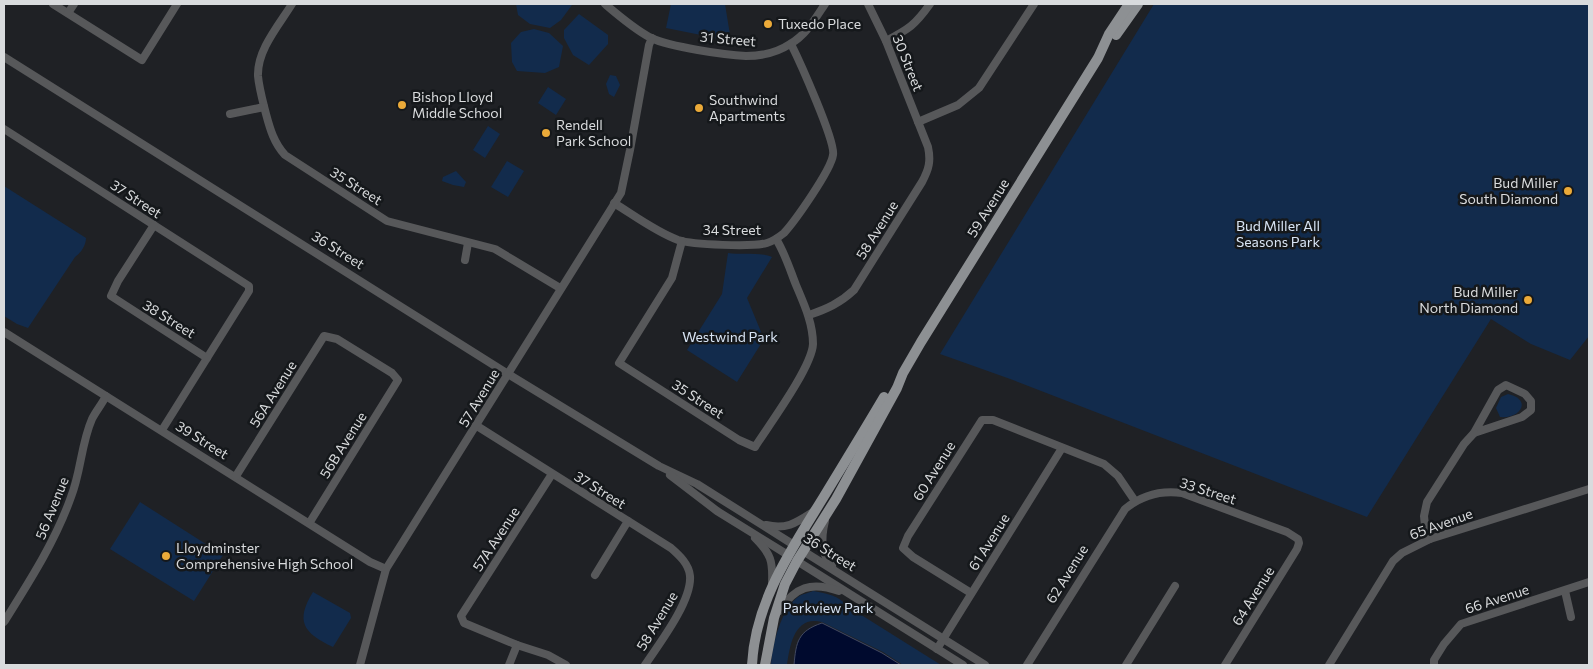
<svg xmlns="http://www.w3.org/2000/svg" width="1593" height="669" viewBox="0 0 1593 669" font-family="Commissioner,sans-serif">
<rect width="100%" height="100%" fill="#1f2125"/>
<g fill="#122b4c">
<path d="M516,4H570L572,5L561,20L550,28L530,24L518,15Z"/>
<path d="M671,4H725L731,41L666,28Z"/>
<path d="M1154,4H1589V336L1570,360L1531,344L1491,319L1367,517L1013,380L940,354Z"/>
<path d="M579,14L608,35V44L589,65L573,55L564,38V30Z"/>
<path d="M534,29L549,33L563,46L559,67L545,73L517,71L512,62L511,43L521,32Z"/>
<path d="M610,75L616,76L620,85L614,97L609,94L606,84Z"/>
<path d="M548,87L566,99L556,115L538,103Z"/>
<path d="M488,126L500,134L485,158L473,150Z"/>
<path d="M507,161L524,171L508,197L491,187Z"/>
<path d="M456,171L466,182L464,187L453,185L442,181L443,177Z"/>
<path d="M4,186L86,238C86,245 81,253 75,257L28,328L17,324L4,316Z"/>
<path d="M728,253C739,255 764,252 772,257L747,298L764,339L737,382L687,350L722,294Z"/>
<path d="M1508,394C1533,400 1520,419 1500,417L1496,408L1501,397Z"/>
<path d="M140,502L223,555L194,601L110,549Z"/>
<path d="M813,591C828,594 838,595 847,606L941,665H903L883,652L822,622C795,615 790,644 787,665H771C772,645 781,609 798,597C802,594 809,593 813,591Z"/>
<path d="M313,592L350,613L351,618L333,647C303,633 295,621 313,592Z"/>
</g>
<path fill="#000a2e" stroke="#414962" d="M822,623L882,653L901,665H794C796,642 798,631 822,623Z"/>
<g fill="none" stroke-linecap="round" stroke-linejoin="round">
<g stroke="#57585a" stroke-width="8">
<path d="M53,4L142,60L177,4"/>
<path d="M292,4C279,25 257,50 258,76C259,88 263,102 266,114C270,129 274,143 285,155L387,221L495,249L560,288"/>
<path d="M605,4C619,16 634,29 651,38C671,47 724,55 746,56C761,56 778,52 790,44C806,35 815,19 825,4"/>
<path d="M68,13L74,4"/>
<path d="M886,41C909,29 915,25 930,4"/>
<path d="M4,57L508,374L659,466L697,484L794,545"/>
<path d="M230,114L264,107"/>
<path d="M918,122L958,105L979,88L1034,4"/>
<path d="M4,129L249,286V291L162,430"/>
<path d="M614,203C635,216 656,232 678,240C693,245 753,247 767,243C774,241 779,237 784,233C795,221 831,170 833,155C836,142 799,60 791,44"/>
<path d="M154,225L118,281L111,296L207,358"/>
<path d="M682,241L672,278L619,363L739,440L755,447C769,425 812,367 813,344C813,323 804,304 796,285C790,270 785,253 776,239"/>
<path d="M465,260L468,243"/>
<path d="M809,315C827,309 840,303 854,290L922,182C929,169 931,161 928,147L886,41L868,4"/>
<path d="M4,332L370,562L386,569"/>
<path d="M1506,385L1525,394L1531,401V410L1522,417L1474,433L1498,390Z"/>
<path d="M477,426L671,548C679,555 689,564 690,576C692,601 659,644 645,665"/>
<path d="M552,474L461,616L464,623L517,645L548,655L566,665"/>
<path d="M670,475L717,511L788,555"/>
<path d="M236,476L324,336L337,339L392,373L398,380L310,522"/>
<path d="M825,521C821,537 820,554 832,566"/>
<path d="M766,525C786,530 796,523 813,512"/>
<path d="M755,538C771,554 773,561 772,583"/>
<path d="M1430,539L1425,526L1424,516L1427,502L1464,444L1474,433"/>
<path d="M803,551L985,665"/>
<path d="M797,561L963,665"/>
<path d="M595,575L628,521"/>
<path d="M1565,591L1571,617"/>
<path d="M971,593L913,557L903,548L908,536L982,420H993L1104,464L1118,476L1135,501"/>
<path d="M779,611C795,587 811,581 839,591"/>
<path d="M4,622C29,582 55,542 71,497C81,472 81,444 92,419C96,411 102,404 106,396"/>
<path d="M937,649L1062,448"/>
<path d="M360,665L386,569L621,193L630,150L649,45L652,38"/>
<path d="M509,665L517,645"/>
<path d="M1027,665L1125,509C1142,495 1160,490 1182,493L1287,532L1298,539L1299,543L1297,549L1225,665"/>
<path d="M1126,665L1175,586"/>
<path d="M1329,665L1393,561L1402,553L1430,539L1589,489"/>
<path d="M1434,665V660L1444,644L1461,624L1589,582"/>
</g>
<g stroke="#8d9093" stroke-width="10">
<path d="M1116,35L1138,4"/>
<path d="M752,665C755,602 791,550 823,498C843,465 864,431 884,397"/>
<path d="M765,665L774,618L785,584L797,561L836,499L897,388L903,373L921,342L1098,58L1109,34L1129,4"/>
</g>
</g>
<g fill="#ebaa39" stroke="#15181b" stroke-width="2">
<circle cx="768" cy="24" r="5"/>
<circle cx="402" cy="105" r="5"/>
<circle cx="699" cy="108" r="5"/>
<circle cx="546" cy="133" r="5"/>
<circle cx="1568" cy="191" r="5"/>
<circle cx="1528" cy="300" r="5"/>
<circle cx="166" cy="556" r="5"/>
</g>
<g text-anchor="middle" stroke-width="5" stroke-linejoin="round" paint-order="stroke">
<g font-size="14" fill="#d9dbdd" stroke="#15181b" text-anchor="start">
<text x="778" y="29">Tuxedo Place</text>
<text x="412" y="102">Bishop Lloyd<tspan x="412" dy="16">Middle School</tspan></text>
<text x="709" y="105">Southwind<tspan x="709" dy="16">Apartments</tspan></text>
<text x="556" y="130">Rendell<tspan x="556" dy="16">Park School</tspan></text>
<text x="1558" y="188" text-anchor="end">Bud Miller<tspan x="1558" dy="16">South Diamond</tspan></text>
<text x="1518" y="297" text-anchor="end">Bud Miller<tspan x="1518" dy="16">North Diamond</tspan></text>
<text x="176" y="553">Lloydminster<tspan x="176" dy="16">Comprehensive High School</tspan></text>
</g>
<g font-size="14" fill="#d9dbdd" stroke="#15181b">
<text transform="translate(728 39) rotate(5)" y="5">31 Street</text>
<text transform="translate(908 63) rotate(68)" y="5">30 Street</text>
<text transform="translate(356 186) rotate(32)" y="5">35 Street</text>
<text transform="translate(136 199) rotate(33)" y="5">37 Street</text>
<text transform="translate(988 208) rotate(-58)" y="5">59 Avenue</text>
<text x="732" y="235">34 Street</text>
<text transform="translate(877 230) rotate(-58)" y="5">58 Avenue</text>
<text transform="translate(338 250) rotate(32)" y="5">36 Street</text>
<text transform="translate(169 319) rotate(32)" y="5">38 Street</text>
<text transform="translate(273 394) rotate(-58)" y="5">56A Avenue</text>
<text transform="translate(479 398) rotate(-59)" y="5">57 Avenue</text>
<text transform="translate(698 399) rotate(33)" y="5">35 Street</text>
<text transform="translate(202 440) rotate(32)" y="5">39 Street</text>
<text transform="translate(343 445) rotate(-58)" y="5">56B Avenue</text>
<text transform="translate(934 471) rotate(-58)" y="5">60 Avenue</text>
<text transform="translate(600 490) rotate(32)" y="5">37 Street</text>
<text transform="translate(1208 491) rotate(18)" y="5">33 Street</text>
<text transform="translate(52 508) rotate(-68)" y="5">56 Avenue</text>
<text transform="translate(1441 524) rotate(-20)" y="5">65 Avenue</text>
<text transform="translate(496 539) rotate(-57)" y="5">57A Avenue</text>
<text transform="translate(989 542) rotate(-58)" y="5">61 Avenue</text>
<text transform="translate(830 552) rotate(32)" y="5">36 Street</text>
<text transform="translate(1067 574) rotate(-58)" y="5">62 Avenue</text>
<text transform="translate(1253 596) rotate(-58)" y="5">64 Avenue</text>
<text transform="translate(1497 599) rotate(-18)" y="5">66 Avenue</text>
<text transform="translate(657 621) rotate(-59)" y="5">58 Avenue</text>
</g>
<g font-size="14" fill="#d8e4f4" stroke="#15181b">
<text x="1278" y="231">Bud Miller All<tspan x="1278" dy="16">Seasons Park</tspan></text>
<text x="730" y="342">Westwind Park</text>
<text x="828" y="613">Parkview Park</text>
</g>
</g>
<rect width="1593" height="669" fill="none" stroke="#d9dbdd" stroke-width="10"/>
</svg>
